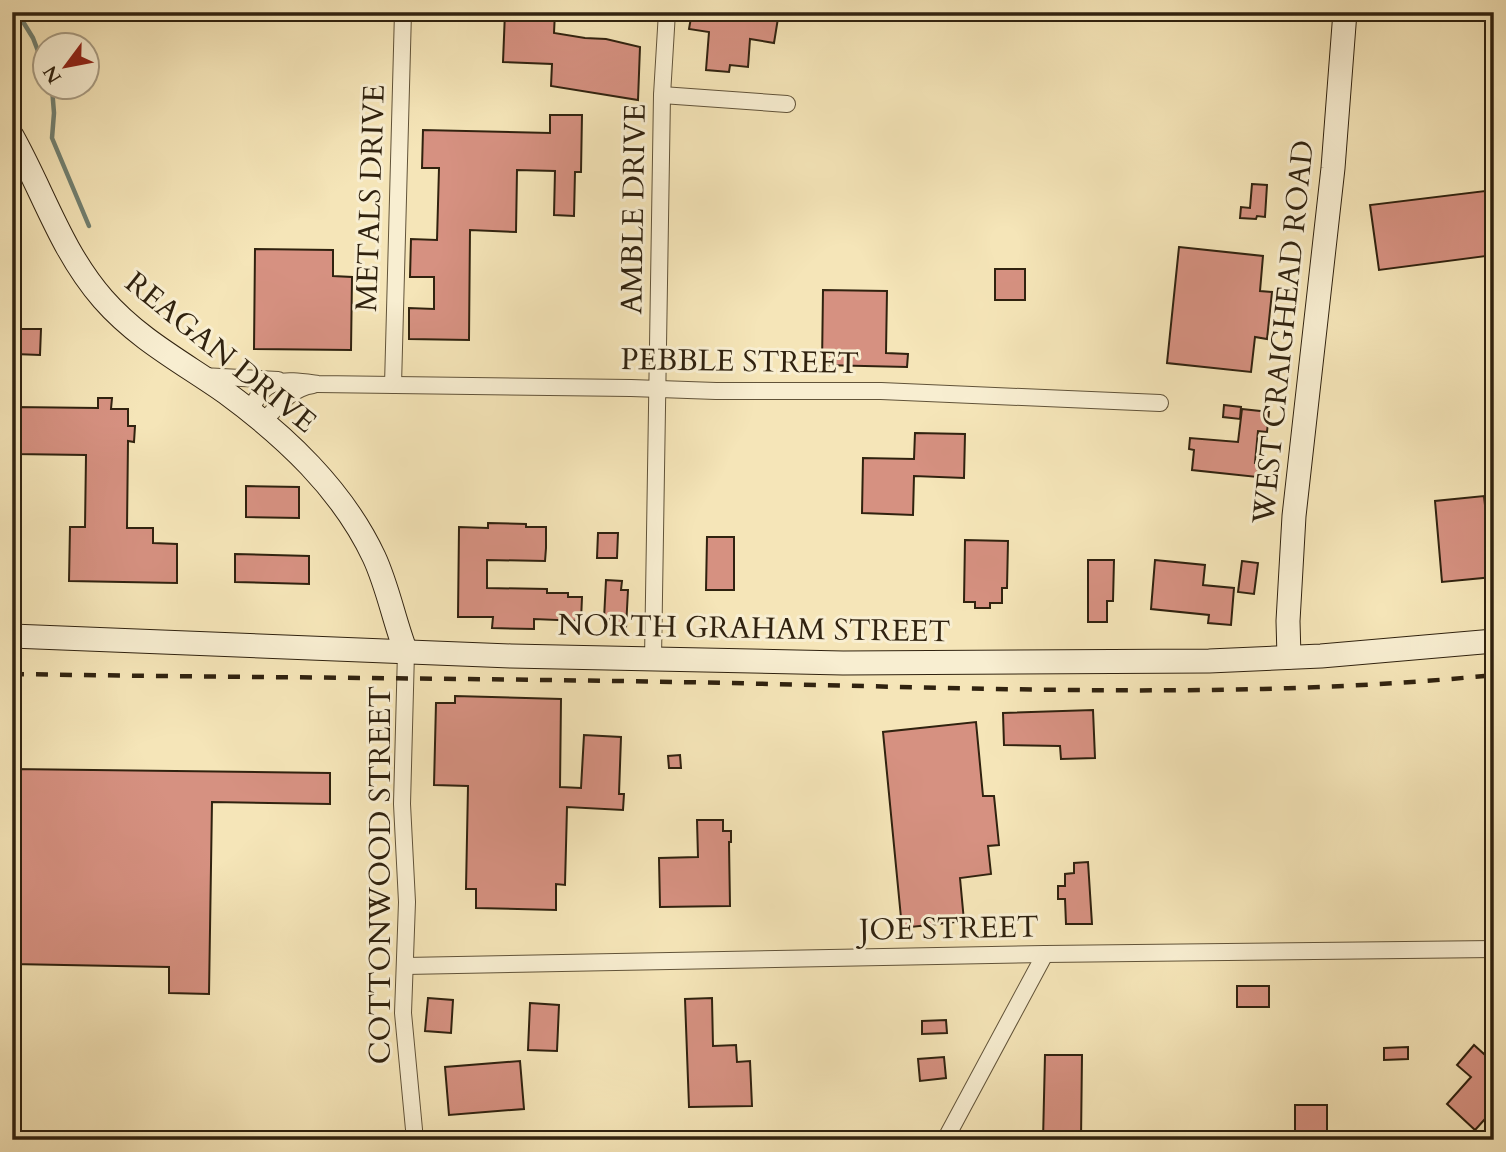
<svg xmlns="http://www.w3.org/2000/svg" width="1506" height="1152" viewBox="0 0 1506 1152" font-family="Cardo,serif">
<rect width="100%" height="100%" fill="#f5e5b8"/>
<filter id="stains"><feTurbulence type="fractalNoise" baseFrequency=".00286" numOctaves="4"/><feColorMatrix values="0 0 0 0 .2 0 0 0 0 .09 0 0 0 0 .02 0 0 0 .5 -.17"/></filter>
<radialGradient id="worn" r=".72"><stop offset=".6" stop-color="#630" stop-opacity="0"/><stop offset="1" stop-color="#630" stop-opacity=".3"/></radialGradient>
<g fill="none" stroke-linecap="round" stroke-linejoin="round">
<g stroke="#718071" stroke-width="4.5">
<path d="M17,12L33,38L46,72"/>
<path d="M52,88L54,113L52,138L89,226"/>
</g>
</g>
<g fill="#d69181" stroke="#30220f" stroke-width="2">
<path d="M505,12H555L554,33L585,38L606,39L640,47L638,100L551,86L552,64L503,62Z"/>
<path d="M692,12H779L774,43L750,39L748,67L730,65L729,72L706,70L709,32L689,29Z"/>
<path d="M550,115H582L581,172H575L574,216L554,215L555,171L517,170L516,232L470,230L469,340L409,339V308L434,309V277H410L411,239L437,240L439,168H422L423,130L550,133Z"/>
<path d="M1252,184L1267,185L1265,217L1257,216L1256,219L1240,218L1241,207L1250,208Z"/>
<path d="M1485,191L1494,255L1379,270L1370,205Z"/>
<path d="M1179,247L1263,256L1260,291L1272,292L1267,339L1255,337L1251,372L1167,363Z"/>
<path d="M255,249L333,250V276L352,277L351,350L254,349Z"/>
<rect x="995" y="269" width="30" height="31"/>
<path d="M823,290L887,291L886,353L908,354L907,367L822,365Z"/>
<path d="M16,329H41L40,355L15,354Z"/>
<path d="M98,398H112L111,409H128V426H135L134,442L128,441L127,528H153V543L177,544V583L69,581L70,527H85L86,455L14,454V407L98,408Z"/>
<path d="M1224,405L1241,407L1240,419L1223,417Z"/>
<path d="M1242,409L1269,412L1267,432L1258,431L1255,463H1259L1257,477L1192,470L1194,450L1189,449L1190,438L1238,442Z"/>
<path d="M915,433L965,434L964,478L914,476L913,515L862,513L863,458L914,459Z"/>
<path d="M246,486L299,487V518L246,517Z"/>
<path d="M1484,496L1493,577L1442,582L1435,501Z"/>
<path d="M488,523L526,524V527H546V548L545,561L487,560V588L547,589V593H568V597H582L581,621L534,619V629L492,628L493,617H458L459,527L488,528Z"/>
<path d="M598,533H618L617,558H597Z"/>
<path d="M707,537H734V590H706Z"/>
<path d="M965,540L1008,541L1007,588H1002V603H990V608H975V602H964Z"/>
<path d="M235,554L309,556V584L235,582Z"/>
<path d="M1088,560H1114L1113,601H1107V622H1088Z"/>
<path d="M1155,560L1205,565L1203,585L1234,588L1231,625L1208,623L1209,615L1151,609Z"/>
<path d="M1242,561L1258,563L1254,594L1238,592Z"/>
<path d="M606,580L622,581L621,590H628L626,628L610,627V619H604Z"/>
<path d="M455,696L561,699L560,787L581,788L584,735L621,737L619,794H624L623,810L567,807L565,885L556,884V910L476,908V889H466L468,786L434,785L436,703H455Z"/>
<path d="M1093,710L1095,758L1061,759L1060,746L1004,745L1003,713Z"/>
<path d="M976,722L983,796H994L999,845L988,846L991,874L960,878L964,921L902,928L883,732Z"/>
<path d="M680,755L681,768H669L668,756Z"/>
<path d="M12,769L330,773V804L212,802L209,994L169,993V967L12,964Z"/>
<path d="M697,820H723V831H731V842H729L730,906L660,907L659,858L698,857Z"/>
<path d="M1088,862L1092,924H1066L1065,899H1058V886H1065V874L1074,873V863Z"/>
<rect x="1237" y="986" width="32" height="21"/>
<path d="M428,998L453,1000L451,1033L425,1031Z"/>
<path d="M712,998L713,1046L736,1045L737,1062L750,1061L752,1106L689,1107L685,999Z"/>
<path d="M530,1003L559,1005L557,1051L528,1050Z"/>
<path d="M946,1020L947,1033L922,1034V1021Z"/>
<path d="M1494,1042V1109L1475,1130L1447,1104L1471,1077L1457,1065L1474,1045L1484,1054Z"/>
<path d="M1408,1047V1059L1384,1060V1048Z"/>
<path d="M1045,1055H1082L1081,1140H1043Z"/>
<path d="M944,1057L946,1078L920,1081L918,1059Z"/>
<path d="M520,1061L524,1109L449,1115L445,1067Z"/>
<rect x="1295" y="1105" width="32" height="35"/>
</g>
<g fill="none" stroke-linecap="round" stroke-linejoin="round">
<defs>
<g id="street">
<path d="M662,95L787,104"/>
<path d="M202,376L278,380"/>
<path d="M393,385L403,12"/>
<path d="M251,412C262,375 287,380 318,384L631,388L716,391H881L1160,403"/>
<path d="M264,421C278,406 291,388 313,385"/>
<path d="M406,652L402,804L407,902L403,1013L415,1140"/>
<path d="M653,659L662,95L667,12"/>
<path d="M405,966L1045,954L1494,949"/>
<path d="M945,1140L1045,954"/>
</g>
<g id="secondary">
<path d="M12,136C43,191 61,251 103,299C138,339 182,362 225,392C285,436 342,489 374,557C388,587 394,621 406,652"/>
<path d="M12,636L511,656L843,663L1209,661L1321,656L1494,641"/>
<path d="M1289,657L1288,621L1294,516L1333,168L1345,12"/>
</g>
</defs>
<use href="#street" stroke="#615339" stroke-width="18"/>
<use href="#secondary" stroke="#30220f" stroke-width="25"/>
<use href="#street" stroke="#f8eed1" stroke-width="16"/>
<use href="#secondary" stroke="#f8eed1" stroke-width="23"/>
<path stroke="#30220f" stroke-width="4.5" stroke-dasharray="12 12" stroke-linecap="butt" d="M12,674C265,678 519,678 772,684C1013,689 1254,699 1494,675"/>
</g>
<g text-anchor="middle" stroke-width="6" stroke-linejoin="round" paint-order="stroke">
<g font-size="30" fill="#30220f" stroke="#f8eed1">
<text transform="translate(370 198) rotate(-88)" y="10">METALS DRIVE</text>
<text transform="translate(633 209) rotate(-89)" y="10">AMBLE DRIVE</text>
<text transform="translate(1283 332) rotate(-84)" y="10">WEST CRAIGHEAD ROAD</text>
<text transform="translate(221 352) rotate(39)" y="10">REAGAN DRIVE</text>
<text transform="translate(740 361) rotate(1)" y="10">PEBBLE STREET</text>
<text transform="translate(754 628) rotate(1)" y="10">NORTH GRAHAM STREET</text>
<text transform="translate(380 875) rotate(-90)" y="10">COTTONWOOD STREET</text>
<text transform="translate(949 928) rotate(-1)" y="10">JOE STREET</text>
</g>
</g>
<rect width="1506" height="1152" fill="none" stroke="#f5e5b8" stroke-width="42"/>
<rect x="14" y="14" width="1478" height="1124" fill="none" stroke="#30220f" stroke-width="3.5"/>
<rect x="21" y="21" width="1464" height="1110" fill="none" stroke="#30220f" stroke-width="2"/>
<g transform="translate(66 66) rotate(238)"><circle r="33" fill="#f8eed1" stroke="#a89c83" stroke-width="2"/>
<path d="M0-5L12 26L0 18L-12 26Z" fill="#8f2418"/>
<text y="-10" font-size="19" font-weight="bold" text-anchor="middle" fill="#30220f">N</text>
</g>
<rect width="100%" height="100%" filter="url(#stains)"/>
<rect width="100%" height="100%" fill="url(#worn)"/>
</svg>
